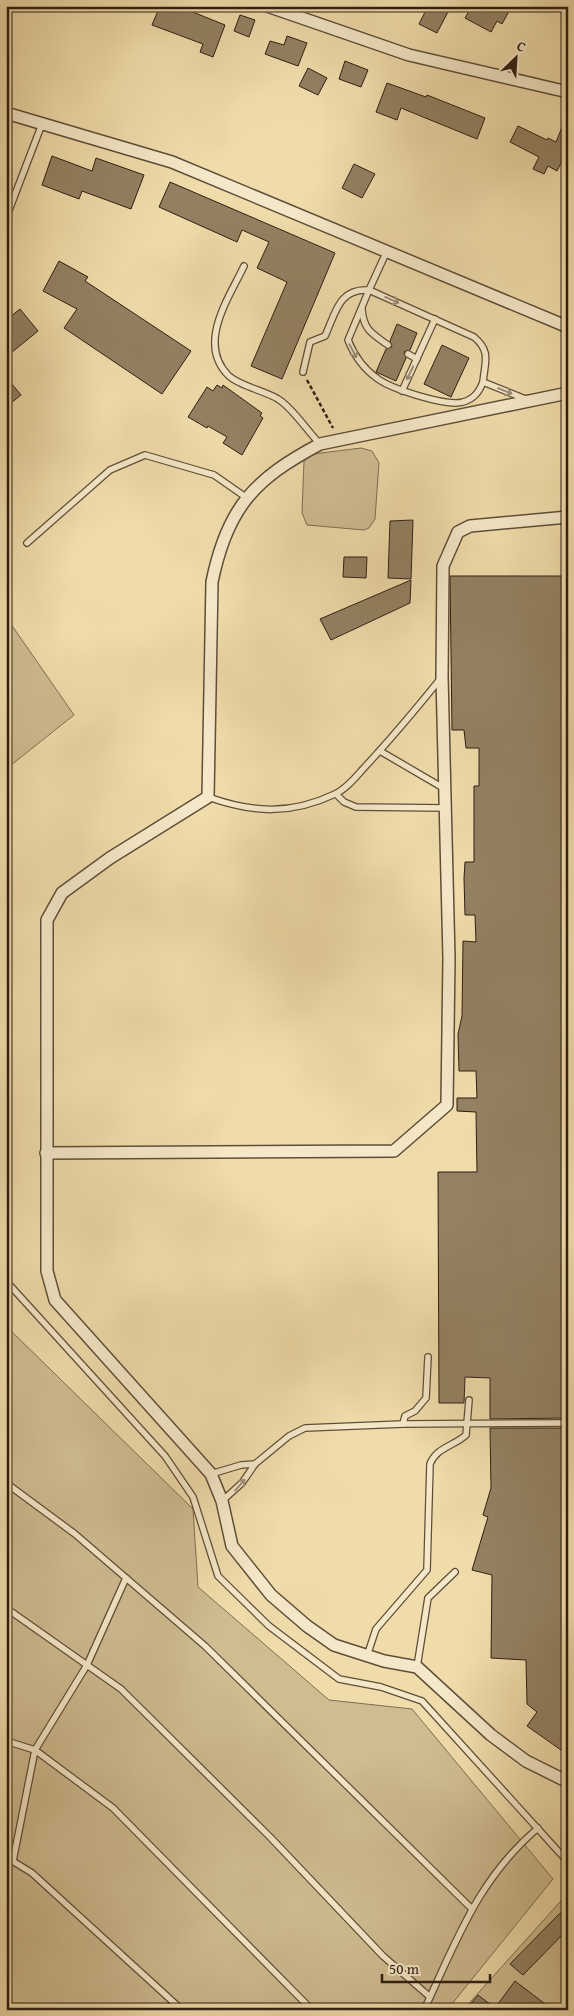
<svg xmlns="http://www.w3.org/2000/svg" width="574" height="2016" viewBox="0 0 574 2016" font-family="'Gentium Book Plus',serif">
<rect width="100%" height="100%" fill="#f0dcab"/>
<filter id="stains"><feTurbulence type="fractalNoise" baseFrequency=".004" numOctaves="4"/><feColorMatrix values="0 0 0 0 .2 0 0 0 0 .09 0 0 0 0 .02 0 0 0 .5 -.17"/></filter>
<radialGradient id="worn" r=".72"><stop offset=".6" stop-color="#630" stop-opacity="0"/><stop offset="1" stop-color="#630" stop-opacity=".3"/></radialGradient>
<g fill="#cfbc91" stroke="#7e6d52">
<path d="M361,448L372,451L379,463L375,519L369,528L364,530L307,525L302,513L304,461L313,454Z"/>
<path d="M6,617L74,715L6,769Z"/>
<path d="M6,1326L193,1509L198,1587L329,1700L412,1709L553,1879L447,2010H6Z"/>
<path d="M568,1893V2010H463Z"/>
</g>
<g fill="#938162" stroke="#2e1e13">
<path d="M160,6H178L225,25L213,57L200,52L203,44L152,25Z"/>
<path d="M428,6H451L437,33L419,24Z"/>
<path d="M472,6H512L502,24L497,21L491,32L465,18Z"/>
<path d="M240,15L255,20L249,37L234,31Z"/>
<path d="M287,36L307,43L298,66L265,54L270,41L284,45Z"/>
<path d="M345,61L368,70L361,87L339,79Z"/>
<path d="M308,68L327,78L318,95L299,86Z"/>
<path d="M387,83L426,97L427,95L485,118L477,139L401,108L397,120L376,112Z"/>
<path d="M568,113V149L557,171L548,166L544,174L533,169L539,157L510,142L518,126L547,140L548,138L556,142Z"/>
<path d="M52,156L92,171L96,158L144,175L131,209L82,191L79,199L42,185Z"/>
<path d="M354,164L375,174L362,198L342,188Z"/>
<path d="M170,182L335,253L282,379L251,366L287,282L257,268L269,242L242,230L237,242L159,207Z"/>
<path d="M59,261L88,277L85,281L191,351L162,394L64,328L77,309L43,291Z"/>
<path d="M20,309L38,331L6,357V320Z"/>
<path d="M397,324L417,333L410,350L404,352L406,358L396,381L376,372L386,349L392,347L390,341Z"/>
<path d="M442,345L469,358L451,397L424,384Z"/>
<path d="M6,377L21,395L6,407Z"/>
<path d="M217,385L222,388L223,385L262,413L260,416L263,418L242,455L223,443L227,437L208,426L207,428L188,417L207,387L213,391Z"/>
<path d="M413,520L411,579L388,578L390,521Z"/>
<path d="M344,557H367L366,578L343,577Z"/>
<path d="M450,576H568V1418L490,1419V1378L465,1377L464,1403H439L438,1172H477L476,1112L457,1111V1098H477L476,1071H459L458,1034L462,1016L463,941L476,942L475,915H465L464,878L465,862H474V786H479V748H466L464,730H452Z"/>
<path d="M411,580L410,603L331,640L320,619Z"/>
<path d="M490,1428H568V1755L527,1726L537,1712L527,1704L526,1660L491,1658L492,1575L472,1570L488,1517L483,1515L491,1488Z"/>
<path d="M568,1905V1929L523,1975L510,1964Z"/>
<path d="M515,1981L553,2010H466L478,1995L495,2008Z"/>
</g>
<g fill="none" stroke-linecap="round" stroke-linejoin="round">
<defs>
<g id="service">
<path d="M6,218L42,124"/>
<path d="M386,253L369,290L474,337C491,351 485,362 483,382L528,400"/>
<path d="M244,266C229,298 196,344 229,376C240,386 265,391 278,399C292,407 308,432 320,444"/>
<path d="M362,309C363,329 372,334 388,345"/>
<path d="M408,354L417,359"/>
<path d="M303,372L310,342L325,336C336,312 339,288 369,290L348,340C354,355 365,370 378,379C392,389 447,407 463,402C474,399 479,392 483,382"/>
<path d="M402,391L435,319"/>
<path d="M27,543L110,470L145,455L214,475L247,498"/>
<path d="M380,751L445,789"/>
<path d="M336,794L344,802L356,807L446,808"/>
<path d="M208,797C253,813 291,815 335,794C346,789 355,778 363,769C390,740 416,709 441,678"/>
<path d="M6,1281L165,1456L193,1497L218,1576L269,1626L339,1679L381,1687L422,1701L568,1862"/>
<path d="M403,1424L405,1416L415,1411L426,1398L428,1357"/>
<path d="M211,1474L241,1465L255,1464"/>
<path d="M6,1483L75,1534L205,1646L471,1908"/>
<path d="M222,1501L242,1483L255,1464L289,1436L305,1428L403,1424L568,1423"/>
<path d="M6,1608L121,1689L271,1838L383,1956L430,1997"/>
<path d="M367,1656L376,1629L427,1570L430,1464C437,1447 454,1446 466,1435L469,1400"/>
<path d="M417,1667L428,1598L455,1572"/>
<path d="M6,1741L35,1750L113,1808L312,2010"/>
<path d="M6,1857L32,1873L182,2010"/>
<path d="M13,1861L35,1750L87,1665L126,1578"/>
<path d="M424,2010C457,1940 478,1879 538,1828"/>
</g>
<g id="minor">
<path d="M267,6L409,55L568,92"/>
<path d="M6,113L172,162L568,327"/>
<path d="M568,393L320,444C254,479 227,508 212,582L208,797L110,858L62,893L47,920V1271L55,1300L211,1474L222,1501L232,1546L271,1595L307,1626L334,1645L384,1661L417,1667L491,1735L526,1761L568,1782"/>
<path d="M46,1153L394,1151L447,1105L449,958L442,677L443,566L458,532L470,526L568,517"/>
</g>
</defs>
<use href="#service" stroke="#5e4e39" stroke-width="8"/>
<use href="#minor" stroke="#5e4e39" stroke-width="14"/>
<path stroke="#2e1e13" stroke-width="2.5" stroke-dasharray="4 2.5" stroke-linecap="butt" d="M307,380L333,428"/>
<use href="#service" stroke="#f5e8c8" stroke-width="5.5"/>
<use href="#minor" stroke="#f5e8c8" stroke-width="11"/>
</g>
<defs><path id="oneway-shaft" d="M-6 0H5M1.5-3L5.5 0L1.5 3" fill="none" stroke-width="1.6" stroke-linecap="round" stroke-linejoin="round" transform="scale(1.25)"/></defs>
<g stroke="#9b8d77">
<use href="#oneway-shaft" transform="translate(392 300) rotate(24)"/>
<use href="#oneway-shaft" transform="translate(353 351) rotate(62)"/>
<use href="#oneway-shaft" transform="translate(410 373) rotate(115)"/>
<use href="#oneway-shaft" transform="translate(505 391) rotate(22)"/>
<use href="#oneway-shaft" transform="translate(240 1485) rotate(-49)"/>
</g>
<rect width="574" height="2016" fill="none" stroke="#f0dcab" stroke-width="25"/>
<rect x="8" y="8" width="559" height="2001" fill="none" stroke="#2e1e13" stroke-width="2.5"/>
<rect x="12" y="12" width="549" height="1991" fill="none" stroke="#2e1e13"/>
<g transform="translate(516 58) rotate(25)" stroke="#f5e8c8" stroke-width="4" paint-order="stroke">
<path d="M0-4L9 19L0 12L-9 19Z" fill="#2e1e13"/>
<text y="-8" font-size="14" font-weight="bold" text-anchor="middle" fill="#2e1e13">С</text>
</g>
<path d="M382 1974v8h108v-8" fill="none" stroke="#2e1e13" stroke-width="2.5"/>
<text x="389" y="1974" font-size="15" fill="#2e1e13" stroke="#f5e8c8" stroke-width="4" paint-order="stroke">50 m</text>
<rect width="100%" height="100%" filter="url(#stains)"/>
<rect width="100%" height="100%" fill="url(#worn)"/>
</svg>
